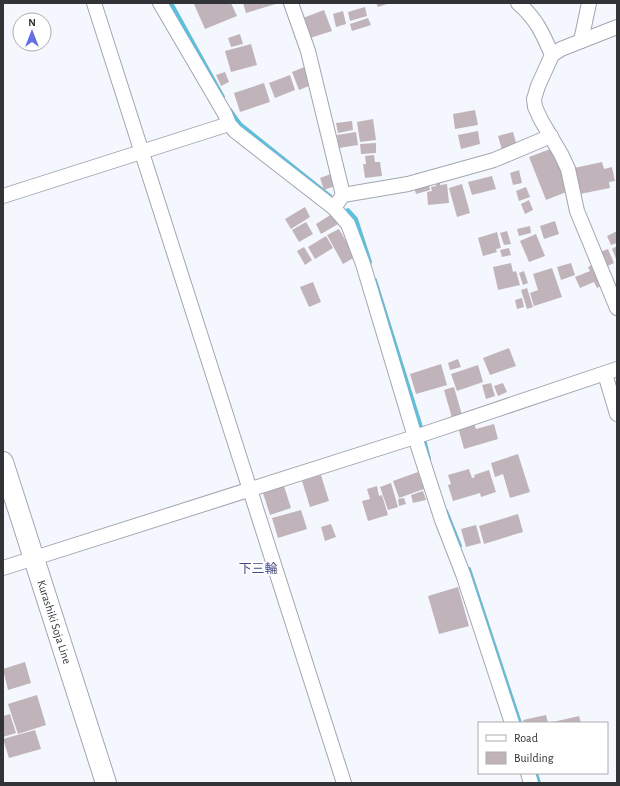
<svg xmlns="http://www.w3.org/2000/svg" width="620" height="786" viewBox="0 0 620 786" font-family="'Alegreya Sans','Noto Sans JP',sans-serif">
<rect width="100%" height="100%" fill="#f5f7fe"/>
<g fill="none" stroke-linecap="round" stroke-linejoin="round">
<g stroke="#50c4e3" stroke-width="4">
<path d="M171,3L223,97"/>
<path d="M230,110L240,124L330,196"/>
<path d="M348,210L356,219L370,262"/>
<path d="M375,280L421,427L429,459"/>
<path d="M446,511L460,546"/>
<path d="M469,569L520,723"/>
<path d="M536,773L539,783"/>
</g>
</g>
<g fill="#c0b4ba">
<path d="M197,3H231L237,16L205,29L194,4Z"/>
<path d="M243,3H279L246,13Z"/>
<path d="M376,3H390L378,7Z"/>
<path d="M365,7L367,16L350,21L348,12Z"/>
<path d="M324,10L332,31L310,38L303,18Z"/>
<path d="M343,11L346,24L336,27L333,14Z"/>
<path d="M368,18L371,25L352,31L350,24Z"/>
<path d="M240,34L243,44L231,47L228,38Z"/>
<path d="M251,44L257,65L231,72L225,51Z"/>
<path d="M307,66L314,84L299,90L292,72Z"/>
<path d="M225,72L229,82L221,86L216,75Z"/>
<path d="M290,75L295,90L275,98L269,83Z"/>
<path d="M264,83L270,102L240,112L234,93Z"/>
<path d="M475,110L478,125L455,129L453,114Z"/>
<path d="M373,119L376,140L360,142L357,122Z"/>
<path d="M352,121L353,130L338,133L336,123Z"/>
<path d="M478,131L480,144L461,149L458,135Z"/>
<path d="M356,132L358,145L339,148L337,135Z"/>
<path d="M513,132L517,146L502,150L498,136Z"/>
<path d="M376,143V153L361,154L360,144Z"/>
<path d="M553,148L569,191L546,200L529,157Z"/>
<path d="M374,155L375,162H380L382,176L365,178L363,164H366L365,156Z"/>
<path d="M602,162L604,169L612,167L615,181L609,182L610,188L580,194L574,168Z"/>
<path d="M519,170L522,183L513,185L510,173Z"/>
<path d="M331,174L335,186L324,190L320,178Z"/>
<path d="M492,176L496,189L472,195L468,182Z"/>
<path d="M428,180L430,190L416,194L413,184Z"/>
<path d="M440,182V185L447,184L449,203L428,205L427,192L432,191L431,187L436,186V183Z"/>
<path d="M462,184L470,213L457,217L449,188Z"/>
<path d="M526,187L530,197L519,201L516,191Z"/>
<path d="M529,200L533,210L525,214L521,204Z"/>
<path d="M305,207L310,217L291,229L285,219Z"/>
<path d="M332,214L338,224L321,234L316,224Z"/>
<path d="M555,221L559,234L544,239L540,226Z"/>
<path d="M306,222L313,234L299,242L292,230Z"/>
<path d="M530,226L531,233L519,236L517,229Z"/>
<path d="M339,229L355,257L343,264L327,235Z"/>
<path d="M507,231L511,244L504,245L500,233Z"/>
<path d="M617,231V243L611,245L607,236Z"/>
<path d="M497,232L501,248L496,249L497,252L483,256L478,238Z"/>
<path d="M536,234L545,256L529,262L520,241Z"/>
<path d="M326,236L333,248L315,259L308,247Z"/>
<path d="M617,246V261L612,249Z"/>
<path d="M304,247L312,260L305,265L297,251Z"/>
<path d="M509,248L511,255L502,257L500,250Z"/>
<path d="M608,249L614,263L603,268L597,253Z"/>
<path d="M511,263L513,272L516,271L520,285L498,290L493,267Z"/>
<path d="M571,263L575,275L561,280L557,267Z"/>
<path d="M597,263L605,284L597,288L594,282L580,288L575,277L590,271L588,267Z"/>
<path d="M552,268L562,297L534,306L530,293L538,290L533,274Z"/>
<path d="M524,271L528,283L523,285L519,273Z"/>
<path d="M313,282L321,302L309,307L300,287Z"/>
<path d="M527,288L533,307L527,309L521,290Z"/>
<path d="M522,298L524,307L517,309L515,300Z"/>
<path d="M509,348L516,366L490,375L483,358Z"/>
<path d="M458,359L461,367L450,370L448,363Z"/>
<path d="M441,364L447,385L416,394L410,374Z"/>
<path d="M478,365L483,382L457,391L451,374Z"/>
<path d="M491,383L495,396L486,399L482,385Z"/>
<path d="M503,383L507,392L498,396L494,386Z"/>
<path d="M454,387L462,415L452,418L444,390Z"/>
<path d="M474,423L476,429L494,424L498,439L464,449L458,427Z"/>
<path d="M518,454L530,492L510,498L503,474L495,477L491,463Z"/>
<path d="M469,469L472,478L475,477L474,475L489,470L496,492L481,497L480,493L453,501L448,485L451,484L448,475Z"/>
<path d="M418,472L424,489L399,498L393,481Z"/>
<path d="M321,475L329,501L310,507L302,481Z"/>
<path d="M391,483L398,507L388,510L380,487Z"/>
<path d="M284,486L291,508L270,515L263,493Z"/>
<path d="M377,486L379,496L382,495L388,515L368,521L362,501L370,499L367,489Z"/>
<path d="M423,491L426,500L413,503L411,495Z"/>
<path d="M404,498L406,504L399,506L398,499Z"/>
<path d="M301,510L307,529L278,538L272,518Z"/>
<path d="M518,514L523,532L484,544L479,526Z"/>
<path d="M331,524L336,537L325,541L321,527Z"/>
<path d="M476,525L481,543L466,547L461,529Z"/>
<path d="M458,587L469,626L439,634L428,596Z"/>
<path d="M25,662L31,683L8,690L3,669Z"/>
<path d="M37,695L46,725L18,734L8,704Z"/>
<path d="M10,714L16,733L3,737V716Z"/>
<path d="M546,715L548,723H524L523,720Z"/>
<path d="M579,716L581,723H553V722Z"/>
<path d="M35,730L41,749L9,758L3,739Z"/>
</g>
<g fill="none" stroke-linecap="round" stroke-linejoin="round">
<defs>
<g id="minor">
<path d="M94,3L344,783"/>
<path d="M160,3L225,114L229,124L235,131L334,208L348,224L363,264L415,437L442,520L463,574L512,723"/>
<path d="M291,3L308,51L343,195"/>
<path d="M518,3C536,18 543,34 552,55L538,86L534,99L535,107L541,120L561,154L568,169L577,211L617,308"/>
<path d="M581,41L589,3"/>
<path d="M552,55L561,49L617,27"/>
<path d="M3,196L229,124"/>
<path d="M334,208L343,195L408,184L494,160L551,136"/>
<path d="M605,374L617,414"/>
<path d="M3,568L421,435L617,369"/>
<path d="M528,773L531,783"/>
</g>
<g id="secondary">
<path id="s1" d="M3,462L106,783"/>
</g>
</defs>
<use href="#minor" stroke="#a2a6b1" stroke-width="16"/>
<use href="#secondary" stroke="#a2a6b1" stroke-width="22"/>
<use href="#minor" stroke="#fff" stroke-width="14"/>
<use href="#secondary" stroke="#fff" stroke-width="20"/>
</g>
<g text-anchor="middle" stroke-width="3" stroke-linejoin="round" paint-order="stroke">
<g font-size="12" fill="#313337" stroke="#fff">
<text dy="4" stroke="none"><textPath href="#s1" startOffset="168">Kurashiki Soja Line</textPath></text>
</g>
<g font-size="13" fill="#404985" stroke="#fff">
<text x="258" y="573">下三輪</text>
</g>
</g>
<rect width="620" height="786" fill="none" stroke="#313337" stroke-width="8"/>
<rect x="478" y="722" width="130" height="52" fill="#ffffff" stroke="#adadaf"/>
<rect x="486" y="735" width="20" height="6" fill="#ffffff" stroke="#adadaf"/>
<text x="514" y="742" font-size="12" fill="#313337">Road</text>
<rect x="486" y="752" width="20" height="12" fill="#c0b4ba" stroke="#adadaf"/>
<text x="514" y="762" font-size="12" fill="#313337">Building</text>
<g transform="translate(32 32)"><circle r="19" fill="#ffffff" stroke="#adadaf"/>
<path d="M0-3L7 15L0 10L-7 15Z" fill="#6370e8"/>
<text y="-6" font-size="11" font-weight="bold" text-anchor="middle" fill="#313337">N</text>
</g>
</svg>
